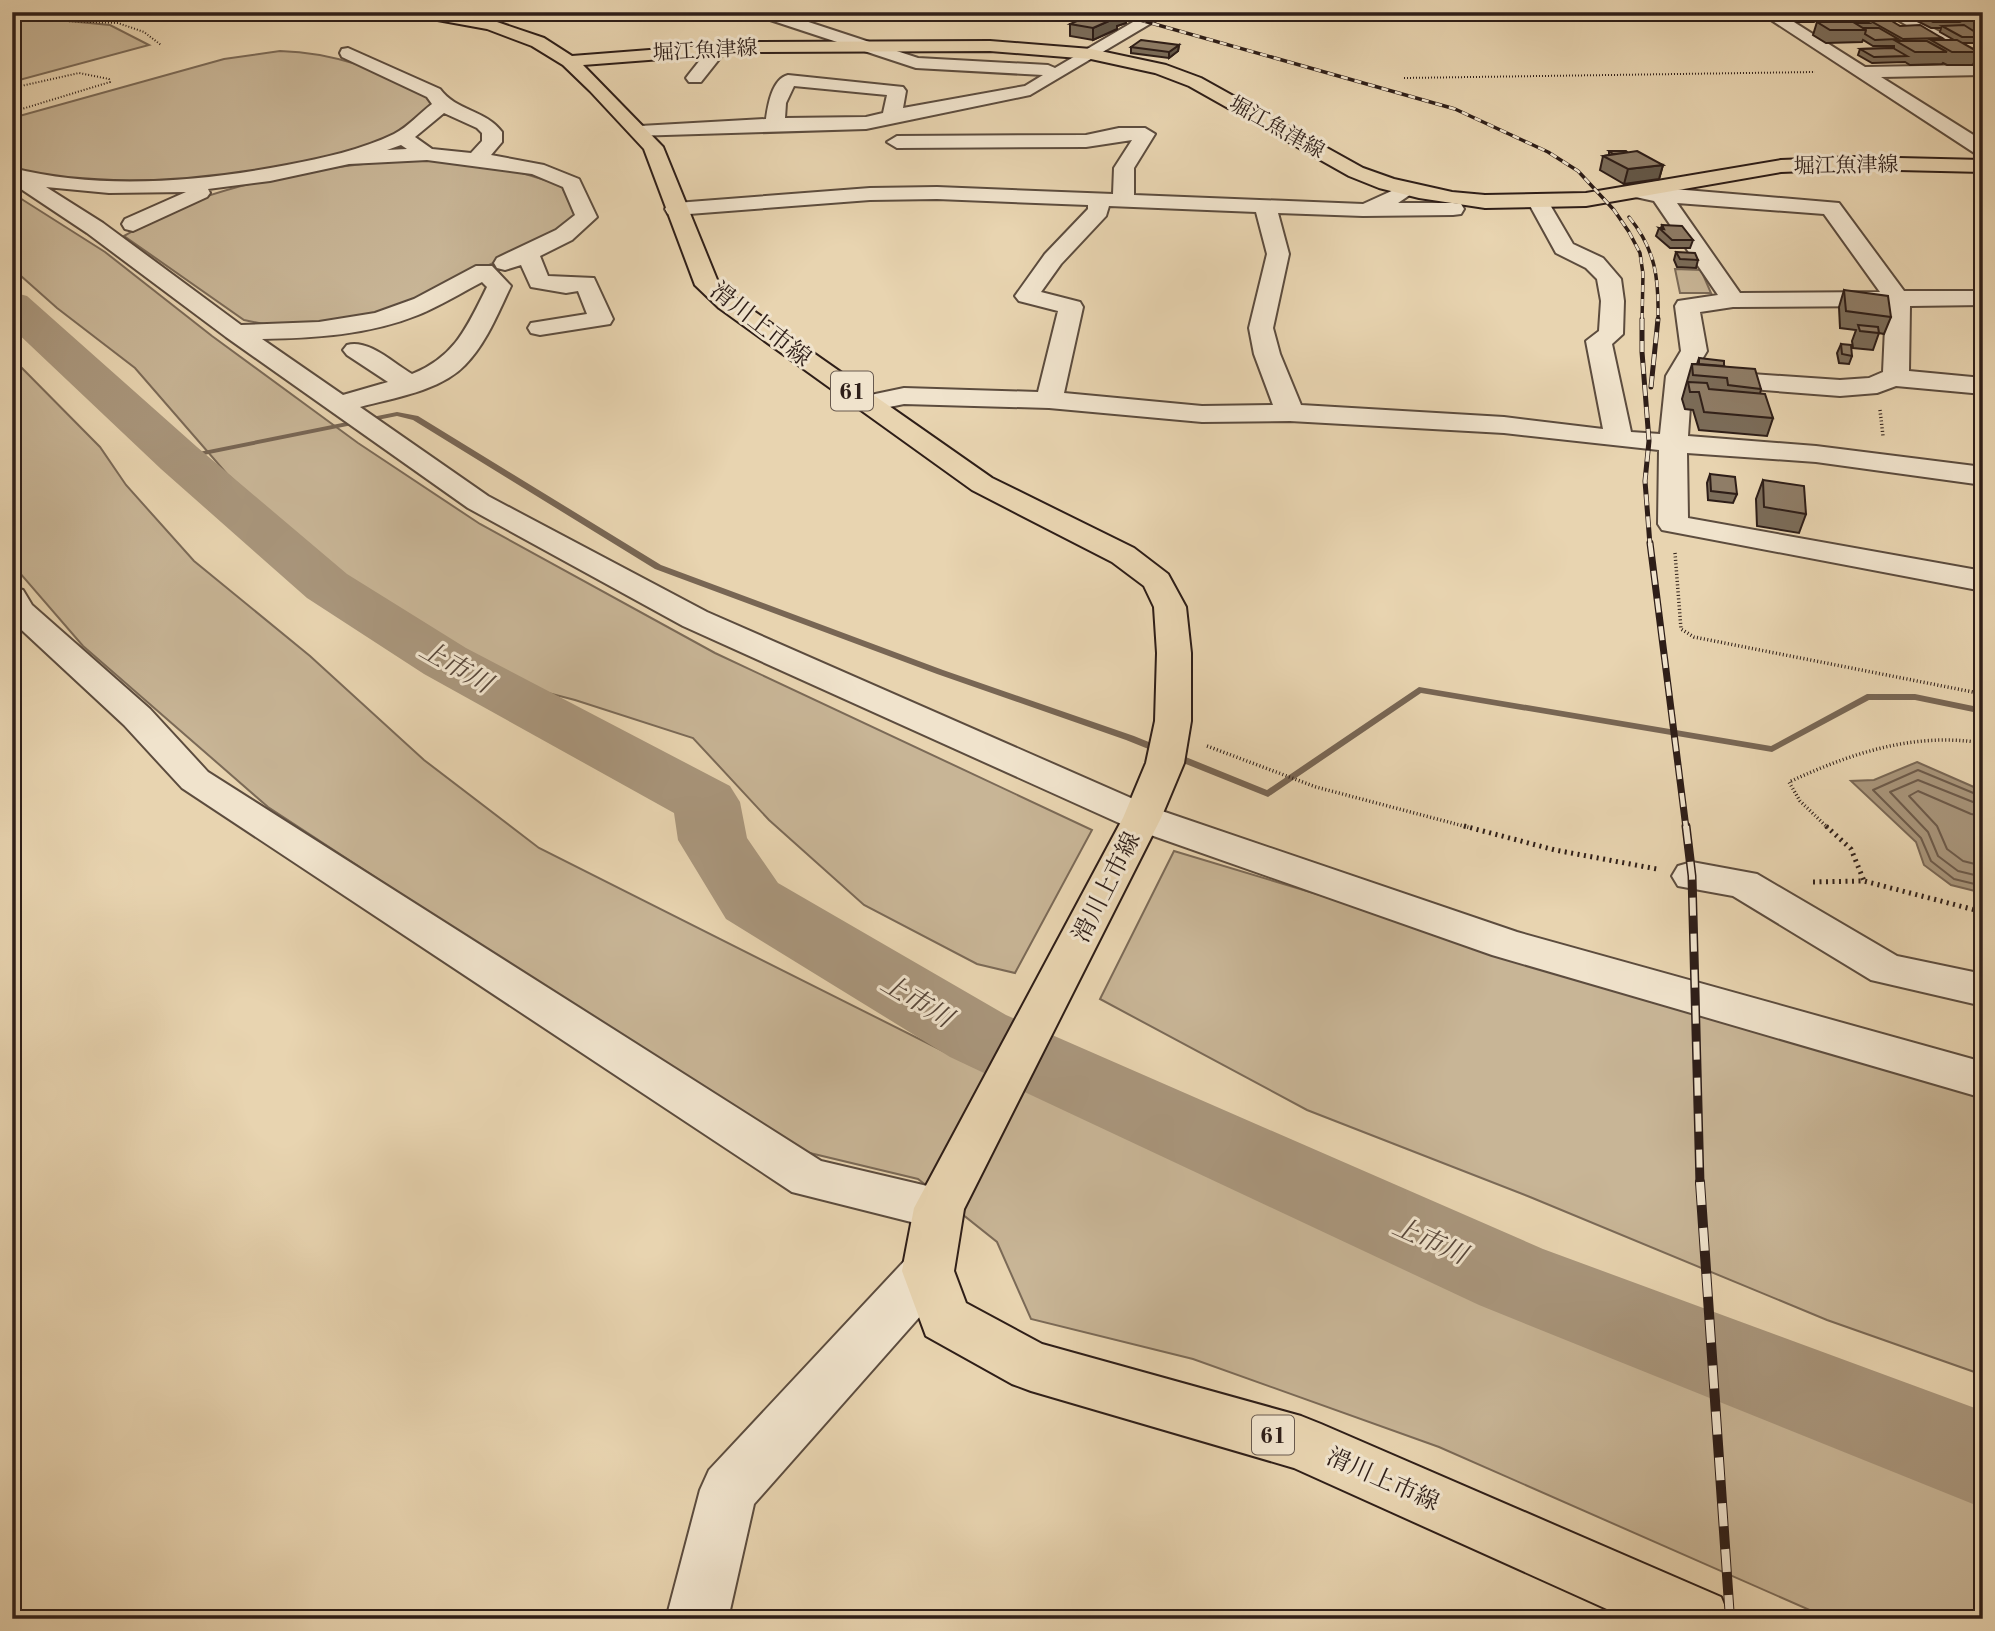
<svg xmlns="http://www.w3.org/2000/svg" width="1995" height="1631" viewBox="0 0 1995 1631" font-family="'Old Standard TT','Noto Serif JP',serif">
<rect width="100%" height="100%" fill="#e8d4b0"/>
<filter id="stains"><feTurbulence type="fractalNoise" baseFrequency=".00286" numOctaves="4"/><feColorMatrix values="0 0 0 0 .2 0 0 0 0 .09 0 0 0 0 .02 0 0 0 .5 -.17"/></filter>
<radialGradient id="worn" r=".72"><stop offset=".6" stop-color="#630" stop-opacity="0"/><stop offset="1" stop-color="#630" stop-opacity=".3"/></radialGradient>
<g fill="#c8b596" stroke="#7b6a57" stroke-width="2">
<path d="M26,17L110,25L149,45L12,82V18Z"/>
<path d="M280,51C330,52 392,71 433,101C414,161 207,182 150,184C107,185 52,185 12,167V118L224,59Z"/>
<path d="M433,158L493,164L561,185L574,212V221L532,244L405,306L371,318L311,324L269,325L244,320L124,236C147,224 171,208 196,200C272,173 354,163 433,158Z"/>
<path d="M12,193L105,252L212,336L358,443L480,524L715,653L1092,830L1015,973L977,964L864,905L769,820L693,738L575,700L403,655L282,524L227,474L135,368L57,308L12,268Z"/>
<path d="M1675,269L1701,270L1711,293H1680Z"/>
<path d="M12,358L100,447L126,485L194,561L310,656L424,760L539,848L973,1066L1983,1477V1619H1830L1439,1447L1193,1359L1031,1319L997,1242L918,1179L789,1148L268,807L83,646L12,564Z"/>
<path d="M1174,851L1983,1095V1375L1827,1320L1530,1197L1307,1110L1100,999Z"/>
</g>
<path fill="#a9967c" stroke="#786654" stroke-width="2" d="M1917,762L1983,791V893L1951,885L1924,865L1916,842L1851,781L1874,780Z"/>
<g fill="none" stroke-linecap="round" stroke-linejoin="round">
<g stroke="#6c5a4a" stroke-width="2">
<path d="M1983,797L1918,770L1873,790L1921,838L1931,861L1954,879L1983,886"/>
<path d="M1983,806L1918,780L1890,792L1928,832L1938,856L1958,871L1983,877"/>
<path d="M1983,816L1971,814L1918,791L1909,796L1937,826L1947,849L1963,861L1983,866"/>
</g>
<path fill="#786654" fill-rule="evenodd" d="M397,412L418,416L661,565L943,670L1134,736L1267,790L1419,687L1771,746L1867,694H1915L1983,708V714L1915,700H1869L1772,752L1421,693L1268,797L1126,740L937,674L655,569L413,420L397,416L179,460L175,458L179,456Z"/>
<path fill="#a9967c" fill-rule="evenodd" d="M12,292L27,296L197,447L347,574L466,648L730,786L740,802L747,838L778,883L1006,1015L1543,1249L1983,1411V1508L1479,1305L950,1057L726,919L678,840L674,813L424,674L307,598L161,469L12,328Z"/>
<defs>
<g id="minor">
<path d="M753,12H778L918,58L1048,65L1055,68L1150,12H1170L1030,95L866,129L633,136L630,132L633,128L640,126L766,119C768,105 772,79 788,75L903,87L906,91L903,108L1025,86L1043,75L916,68L755,15ZM794,86L887,95L883,113L866,117L785,118L786,103Z"/>
<path d="M1759,12H1778L1865,67L1976,65L1891,16L1895,12H1983V20L1919,21L1983,55V75L1881,77L1983,141V156L1976,154Z"/>
<path d="M718,44L724,45L726,49L724,53L701,82H689L686,78L689,74L712,45Z"/>
<path d="M348,48L440,89C456,111 486,110 502,132V142L491,155L544,165L579,179L597,217L572,240L540,256L548,276L594,278L613,319L610,324L540,335L531,333L528,328L531,323L587,314L578,291L566,293L531,287L521,265L505,270L497,268L494,263L497,258L556,230L575,215L563,187L532,174L427,160L349,164L270,181L208,189L210,193L207,197L133,231L125,229L122,224L125,219L186,192L109,193L46,187L103,223L241,325L319,322L375,313L414,299L476,266H492L511,286C498,313 486,344 465,365C440,391 393,398 360,407L488,496L707,612L1156,809L1517,932L1983,1062V1098L1492,955L1128,827L683,626L468,508L226,337L87,233L12,183V168C100,190 197,182 287,165C323,158 361,150 394,134C408,127 420,113 432,104L427,97L342,57L340,53L342,49ZM444,113L477,128L482,133V141L471,153L432,149L415,137ZM401,145L407,149L387,150ZM482,282L487,287C467,327 455,357 412,374C393,363 369,339 347,345L343,350L347,355L388,382L343,395L262,339C314,338 369,335 418,315C440,306 461,293 482,282Z"/>
<path d="M1119,128H1145L1155,134L1134,168V195L1363,204L1407,184L1414,186L1417,190L1398,203H1453L1461,204L1464,209L1461,214L1453,215L1363,216L1278,213L1289,254L1273,328L1280,354L1301,405L1504,417L1603,429L1586,341L1599,331L1601,301L1597,279L1586,268L1556,253L1528,202L1532,198H1546L1573,244L1603,258L1621,279L1624,301L1623,334L1612,344L1631,432L1660,434L1666,376L1681,351L1675,306L1678,301L1718,295L1654,201L1631,196L1628,192L1631,188L1638,186L1839,203L1904,291H1983V305L1910,306L1909,371L1983,378V394L1896,386L1877,393L1840,396L1699,385L1695,379L1699,373L1708,371L1840,380L1869,378L1883,372L1886,306L1733,307L1700,312L1707,351L1692,376L1688,436L1816,446L1983,467V485L1816,462L1687,453L1688,518L1983,571V591L1662,530L1658,524L1659,450L1504,433L1290,421L1202,422L1049,408L904,404L870,411L861,409L857,403L861,397L904,388L1038,392L1058,311L1019,301L1015,296L1045,254L1088,209V205L937,199L870,200L676,215L668,214L665,209L668,204L676,203L870,188L937,187L1113,194L1114,168L1132,140L1086,147L897,148L887,142L897,136L1086,135ZM1677,203L1824,214L1880,292L1740,293ZM1109,206L1256,212L1267,254L1249,328L1254,354L1273,405L1202,406L1064,393L1083,307L1080,302L1041,292L1061,264L1106,216Z"/>
<path d="M12,587L23,590L32,605L150,709L208,772L821,1161L957,1193L964,1208L957,1223L939,1229L792,1192L182,788L124,725L12,621Z"/>
<path d="M1692,862L1757,874L1897,956L1983,974V1006L1871,980L1733,896L1678,886L1672,876L1678,866Z"/>
<path d="M928,1249L946,1255L954,1271L946,1287L754,1504L728,1619H666L700,1490L709,1470L910,1255Z"/>
</g>
<path id="major" d="M413,12H448L497,22L544,38L572,56L753,42L990,41L1091,49L1166,65L1201,78L1363,168L1394,179L1452,192L1485,195L1586,193L1781,160L1856,157L1983,160V172L1856,169L1781,172L1586,206L1485,208L1419,198L1379,188L1349,176L1189,86L1155,73L1091,59L990,51L753,52L583,65L663,147L718,282L735,298L992,478L1134,548L1168,574L1186,607L1191,653V721L1184,763L1161,818L964,1209L954,1271L966,1303L1042,1344L1301,1416L1321,1424L1721,1597L1730,1619H1629L1294,1468L1031,1391L1012,1384L926,1336L902,1271L914,1208L1123,818L1146,763L1155,721L1157,653L1154,607L1144,586L1112,562L972,490L719,308L695,285L644,149L590,91L563,65L532,46L487,29L421,17Z"/>
</defs>
<use href="#minor" stroke="#5c4c3e" stroke-width="4"/>
<use href="#major" stroke="#2e1e18" stroke-width="4"/>
<g stroke="#2e1e18" stroke-width="2" stroke-dasharray="1 2" stroke-linecap="butt">
<path d="M12,19L118,23L144,32L161,45"/>
<path d="M1404,78L1815,72"/>
<path d="M12,88L79,73L109,79L110,82L12,112"/>
</g>
<g stroke="#2e1e18" stroke-width="3.5" stroke-dasharray="1 2.5" stroke-linecap="butt">
<path d="M1880,410L1883,436"/>
<path d="M1675,553L1681,629L1694,637L1983,694"/>
<path d="M1207,746L1316,787L1471,828"/>
<path d="M1828,828L1800,801L1789,782C1852,753 1913,732 1983,743"/>
</g>
<g stroke="#2e1e18" stroke-width="5" stroke-dasharray="2 4.5" stroke-linecap="butt">
<path d="M1464,826L1555,850L1657,869"/>
<path d="M1826,826L1851,849L1864,881"/>
<path d="M1813,882L1864,881L1983,912"/>
</g>
<use href="#minor" fill="#f0e3cc" fill-rule="evenodd"/>
<use href="#major" fill="#e8d4b0" fill-rule="evenodd"/>
<defs>
<g id="rail-far4">
<path d="M1112,12L1455,109L1548,152L1578,171L1614,210L1629,232L1640,253L1643,274L1642,321"/>
<path d="M1629,217C1656,250 1659,279 1658,321"/>
</g>
<g id="rail-far3">
<path d="M1642,319V352L1649,441L1645,481L1650,545"/>
<path d="M1651,387L1658,319"/>
</g>
<path id="rail-far2" d="M1650,543L1686,828"/>
<path id="rail-far1" d="M1686,826L1692,876L1700,1184"/>
<path id="rail" d="M1700,1182L1730,1619"/>
</defs>
<use href="#rail-far4" stroke="#2e1e18" stroke-width="3.5"/>
<use href="#rail-far3" stroke="#2e1e18" stroke-width="5"/>
<use href="#rail-far2" stroke="#2e1e18" stroke-width="7"/>
<use href="#rail-far1" stroke="#2e1e18" stroke-width="9"/>
<use href="#rail" stroke="#2e1e18" stroke-width="10"/>
<use href="#rail-far4" stroke="#f0e3cc" stroke-width="2.5" stroke-dasharray="7" stroke-linecap="butt"/>
<use href="#rail-far3" stroke="#f0e3cc" stroke-width="3.5" stroke-dasharray="11" stroke-linecap="butt"/>
<use href="#rail-far2" stroke="#f0e3cc" stroke-width="4.5" stroke-dasharray="14" stroke-linecap="butt"/>
<use href="#rail-far1" stroke="#f0e3cc" stroke-width="6" stroke-dasharray="18" stroke-linecap="butt"/>
<use href="#rail" stroke="#f0e3cc" stroke-width="8" stroke-dasharray="23" stroke-linecap="butt"/>
</g>
<g fill="#7b6c59" stroke="#2e1e18" stroke-width="2" fill-rule="evenodd">
<path d="M1792,12H1857L1855,17H1859L1860,15L1900,26L1942,38L1941,40H1954L1940,32L1941,28H1931L1913,19L1915,12L1971,13L1972,12H1983V56L1978,53L1973,65H1947L1943,63L1942,64L1910,65L1905,62L1872,63L1858,55L1860,49L1894,48V46H1873L1863,40L1862,42L1826,43L1813,35L1817,22H1836V19L1815,20L1814,22H1797L1790,18ZM1962,43H1976L1974,50Z"/>
<path d="M1126,23L1117,26V29L1093,40L1070,36V24Z"/>
<path d="M1179,45L1178,51L1169,58L1131,53V47Z"/>
<path d="M1609,151L1628,153L1663,165L1659,179L1624,184L1600,170L1603,156L1609,155Z"/>
<path d="M1662,225L1693,240L1690,248H1670L1656,236L1659,228H1661Z"/>
<path d="M1676,252L1698,260L1696,268L1677,267L1674,260Z"/>
<path d="M1844,290L1891,317L1884,334L1879,333L1873,350L1853,348L1852,341L1856,330L1840,328L1839,307Z"/>
<path d="M1841,344L1852,356L1849,364L1839,363L1837,353Z"/>
<path d="M1699,358L1724,366L1761,389L1760,394L1773,418L1767,436L1699,430L1693,410L1685,409L1682,399L1692,364H1697Z"/>
<path d="M1710,474L1737,494L1733,503L1708,500L1707,483Z"/>
<path d="M1763,480L1806,514L1799,533L1757,526L1756,499Z"/>
</g>
<g fill="#645848" stroke="#2e1e18" stroke-width="2">
<path d="M1118,17H1126V23L1117,26V29L1093,40V28Z"/>
<path d="M1179,45L1178,51L1169,58V52Z"/>
<path d="M1663,165L1659,179L1624,184L1628,169Z"/>
</g>
<g fill="#8f7d67" stroke="#2e1e18" stroke-width="2">
<path d="M1792,12H1810L1816,16H1799Z"/>
<path d="M1915,12H1940L1958,22H1933Z"/>
<path d="M1944,12H1969L1982,19H1971L1970,21H1960Z"/>
<path d="M1973,12H1983V18Z"/>
<path d="M1095,13L1118,17L1093,28L1070,24Z"/>
<path d="M1114,14L1126,17L1118,19V17L1109,15Z"/>
<path d="M1860,15H1882L1900,26L1920,25L1942,38L1903,39Z"/>
<path d="M1837,17H1859L1869,23H1856L1853,22H1845Z"/>
<path d="M1971,19H1983V25Z"/>
<path d="M1817,22H1853L1866,30H1830Z"/>
<path d="M1964,25L1983,37H1962L1942,26Z"/>
<path d="M1864,28H1879L1898,39L1875,40L1865,34L1866,30Z"/>
<path d="M1141,40L1179,45L1169,52L1131,47Z"/>
<path d="M1931,40H1957L1978,52H1952Z"/>
<path d="M1896,41H1927L1947,52H1915Z"/>
<path d="M1893,48L1907,56L1874,57L1860,49Z"/>
<path d="M1609,151H1626L1628,153L1613,154Z"/>
<path d="M1637,151L1663,165L1628,169L1603,156Z"/>
<path d="M1662,225L1682,226L1693,240H1672L1659,228L1664,229Z"/>
<path d="M1676,252L1695,253L1698,260L1680,259Z"/>
<path d="M1844,290L1888,296L1891,317L1846,311Z"/>
<path d="M1858,325L1878,327L1879,333L1860,331Z"/>
<path d="M1841,344L1851,345L1852,356L1842,354Z"/>
<path d="M1699,358L1724,361V366L1699,364Z"/>
<path d="M1692,364L1755,369L1761,389L1728,385L1727,378L1693,375Z"/>
<path d="M1688,382L1707,383L1709,389L1765,394L1773,418L1704,412L1699,392H1690Z"/>
<path d="M1710,474L1735,477L1737,494L1711,491Z"/>
<path d="M1763,480L1804,486L1806,514L1764,507Z"/>
</g>
<g text-anchor="middle" stroke-width="6" stroke-linejoin="round" paint-order="stroke">
<g font-size="21" fill="#2e1e18" stroke="#f0e3cc">
<text transform="translate(705 50) rotate(-3)" y="7">堀江魚津線</text>
<text transform="translate(1277 127) rotate(29)" y="7">堀江魚津線</text>
<text transform="translate(1846 165) rotate(-1)" y="7">堀江魚津線</text>
</g>
<g fill="#f0e3cc" stroke="#68594e" stroke-width="2">
<rect x="831" y="371.5" width="42" height="39" rx="5"/>
<rect x="1252" y="1415.5" width="42" height="39" rx="5"/>
</g>
<g font-size="23" font-weight="bold" fill="#2e1e18">
<text x="852" y="399">61</text>
<text x="1273" y="1443">61</text>
</g>
<g font-size="24" fill="#2e1e18" stroke="#f0e3cc">
<text transform="translate(761 324) rotate(38)" y="8">滑川上市線</text>
<text transform="translate(1106 887) rotate(-63)" y="8">滑川上市線</text>
<text transform="translate(1383 1479) rotate(24)" y="8">滑川上市線</text>
</g>
<g font-size="26" font-style="italic" fill="#59483b" stroke="#f0e3cc">
<text transform="translate(456 666) rotate(30)" y="9">上市川</text>
<text transform="translate(917 1000) rotate(31)" y="9">上市川</text>
<text transform="translate(1430 1240) rotate(24)" y="9">上市川</text>
</g>
</g>
<rect width="1995" height="1631" fill="none" stroke="#e8d4b0" stroke-width="42"/>
<rect x="14" y="14" width="1967" height="1603" fill="none" stroke="#2e1e18" stroke-width="3.5"/>
<rect x="21" y="21" width="1953" height="1589" fill="none" stroke="#2e1e18" stroke-width="2"/>
<rect width="100%" height="100%" filter="url(#stains)"/>
<rect width="100%" height="100%" fill="url(#worn)"/>
</svg>
